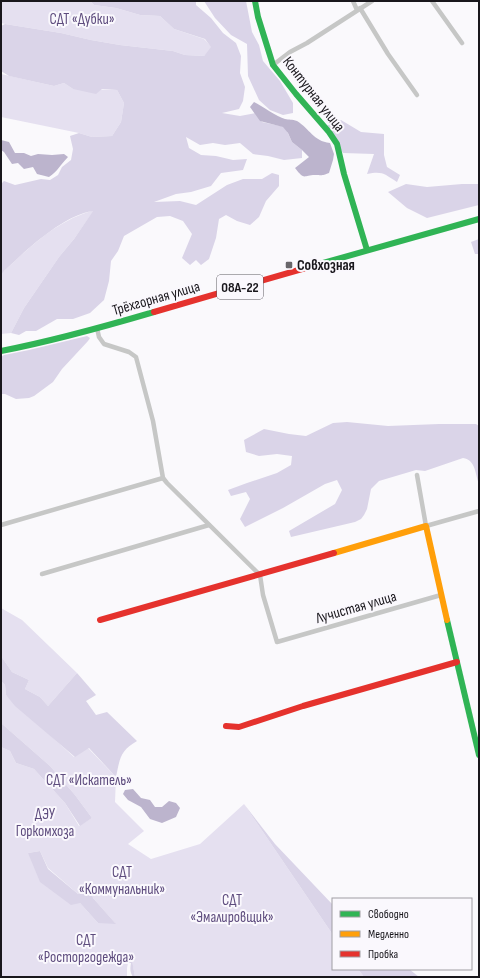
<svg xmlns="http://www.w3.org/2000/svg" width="480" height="978" viewBox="0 0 480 978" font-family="'Sofia Sans Condensed',sans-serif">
<rect width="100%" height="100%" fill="#faf9fc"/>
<g fill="#e5e0f0" fill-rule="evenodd">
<path d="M1,1H90L94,5L116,8L140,15L160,16L174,29L204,39L212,47L204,56L185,55L173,51L120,45L91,40L61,33L5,24L1,23Z"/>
<path d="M1,74L54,86L64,83L73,89L117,90L124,103L121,122L112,136L92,137L79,133L1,117Z"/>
<path d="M94,210L74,239L59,257L24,308L11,333L1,334V275L3,272C31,246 56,221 94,210Z"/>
<path d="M1,608L22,620L77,673L48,706L40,697L25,689L29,680L12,672L1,656Z"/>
<path d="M1,681L5,685L6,695L74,757L88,748L116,777L115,802L144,831L128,844L151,859L200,844L244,804L333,935V969H358L364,977H135L132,961L127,954L128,963L127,968V977H1V747L10,751L16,763L34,769L65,803L79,826L92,818L75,795L50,766L1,723ZM40,851L48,868L78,894L90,886L93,898L115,923H98L80,903L28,853Z"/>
</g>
<g fill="#dad4e8">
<path d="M90,1H196V5L211,18L223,33L236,43L241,56L240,73L245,87L243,101L239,109L222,113L240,116L256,113L262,122L285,127L292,142L302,150V158L284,160L268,156L253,154L240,143L225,145L213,143L200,145L186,137L189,148L201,155L216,156L233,160L247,159L243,170L221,173L211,186L191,192L176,194L154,202L180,201L196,205L227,185L243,179H262L272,173L279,175V186L266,201L259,217L250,225L237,221L226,215L219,219L216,238L209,259L201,265L196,260L190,265L182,258L192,234L183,221L170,216L157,217L124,236L118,251L111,261L109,281L104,300L90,313L73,319H57L36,331H26L19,335L11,333L24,308L59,257L74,239L93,211C68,214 35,242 16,260C11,265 5,269 1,275V184L4,181L15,185L41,179L50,180L58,175L62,167L71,160L73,149L70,136L79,133L92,137L112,136L121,122L124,103L117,90L102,89L96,94L73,89L64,83L54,86L9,76L1,71V26L5,24L61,33L91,40L120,45L173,51L185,55L204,56L211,47L205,39L174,29L160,16L140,15L116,8L94,5Z"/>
<path d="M204,1H246L252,32L259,45L263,61L280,81L293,103V113L283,115L270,110L259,100L248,76L247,44L231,35L215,18Z"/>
<path d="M341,120L361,132L384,134V155L387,167L400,175L397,182C384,174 383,171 367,174L374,154L343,153L326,126Z"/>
<path d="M406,184L427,187L462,184H479V205L427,218L407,208L388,192Z"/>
<path d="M479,239V254H475L471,242Z"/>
<path d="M87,336L90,338L88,341L62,369L53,382L34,396L29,398L16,399L5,394H1V357L4,355L29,350Z"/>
<path d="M347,422L388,426L439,424H476L479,426V484C475,474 476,460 463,458L425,471L416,470L379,481L371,489L367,509L364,515L361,519L355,522L291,537L289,531L335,504L342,490L337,480L325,484L283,508L245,527L240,519L250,499L246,492L231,496L228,490L247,483L277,473L291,465L292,456L277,454L259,456L246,452L244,440L264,429L289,434L306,436L333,423Z"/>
<path d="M1,656L12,672L29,680L25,689L40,697L48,706L77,673L96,695L86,701L96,715L107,712L137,741C120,751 120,758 116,777L89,748L75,757L15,706L6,695L5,685L1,681Z"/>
<path d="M1,723L50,766L75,795L92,818L80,826L65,803L34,769L16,763L10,751L1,747Z"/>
<path d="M244,804L275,844L333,905V935Z"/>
<path d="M40,851L48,869L78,894L90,885L93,898L116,924L98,923L80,903L71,905L40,882L28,853Z"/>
<path d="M126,954L132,960L135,977H133C130,972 130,969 131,963H128Z"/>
<path d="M358,969H409L419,977H364Z"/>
</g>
<g fill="#bcb4cd">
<path d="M254,102C262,106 277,117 285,119C289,120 292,119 297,121C310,129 313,141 330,143L334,154L333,160L329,173C322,176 322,175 315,175C303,175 305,181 295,168L309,157L302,150L292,142L288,133L283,127L260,121L250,107Z"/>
<path d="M1,140L9,142L15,153H24L31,156L38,154L52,155L64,154L68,157C60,165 58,171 49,177L37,174L33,167L24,169L18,163L12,164L4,152L1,150Z"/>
<path d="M133,789L141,798L150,800L155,807H162L169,801L176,803L180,808L176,817L162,823L150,819L141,807L128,800L123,794L125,790Z"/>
</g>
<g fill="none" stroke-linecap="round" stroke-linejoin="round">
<g stroke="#c6c7c6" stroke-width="4.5">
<path d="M353,1L357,10"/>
<path d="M432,1L462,43"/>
<path d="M360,8L388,54L417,95"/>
<path d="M273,65L290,52L307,43L372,1"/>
<path d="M97,328L99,337L104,344L129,352L136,357L153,421L163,478L167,483L260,575L263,595L277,642L441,595"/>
<path d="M417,475L426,526L479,511"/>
<path d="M1,525L163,478"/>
<path d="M42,574L209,525"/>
</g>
<g stroke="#30b455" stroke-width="6">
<path d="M255,1L258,17L273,65L296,94L329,132L337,144L344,174L367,250"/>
<path d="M316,265L479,219"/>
<path d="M1,351C53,341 103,327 154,312"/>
<path d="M447,620L479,755"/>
</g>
<path stroke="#ff9f0a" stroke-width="6" d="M334,553L426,526L447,620"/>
<g stroke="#e5322d" stroke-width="6">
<path d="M154,312L316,265"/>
<path d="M100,620L334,553"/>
<path d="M226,726L239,727L303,706L457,662"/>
</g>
</g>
<rect fill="#68666a" stroke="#faf8fd" stroke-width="1.5" x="285" y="261" width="8" height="8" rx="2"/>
<g text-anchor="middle" stroke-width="4" stroke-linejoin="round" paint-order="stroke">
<rect fill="#faf8fd" stroke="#5c5a60" stroke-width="1" x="217" y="275" width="46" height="24" rx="3"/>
<g font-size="14" font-weight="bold" fill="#19171c">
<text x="240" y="292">08А-22</text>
</g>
<g font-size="15" fill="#5e4c7e" stroke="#faf8fd">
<text x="82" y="24">СДТ «Дубки»</text>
<text x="89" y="785">СДТ «Искатель»</text>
<text x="45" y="819">ДЭУ<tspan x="45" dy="17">Горкомхоза</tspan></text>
<text x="122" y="877">СДТ<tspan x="122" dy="17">«Коммунальник»</tspan></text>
<text x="232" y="905">СДТ<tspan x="232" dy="17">«Эмалировщик»</tspan></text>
<text x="86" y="945">СДТ<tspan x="86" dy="17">«Росторгодежда»</tspan></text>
</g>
<g font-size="15" fill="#19171c" stroke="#faf8fd">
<text transform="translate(314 94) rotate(52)" y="5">Контурная улица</text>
<text transform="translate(156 298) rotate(-16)" y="5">Трёхгорная улица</text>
<text transform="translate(356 607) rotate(-16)" y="5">Лучистая улица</text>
</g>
<g font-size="15" font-weight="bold" fill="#19171c" stroke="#faf8fd" text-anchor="start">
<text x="297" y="270">Совхозная</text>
</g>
</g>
<rect width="480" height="978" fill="none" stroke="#19171c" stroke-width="4"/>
<rect x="332" y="898" width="140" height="72" fill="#faf8fd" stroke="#a09ea3"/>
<rect x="340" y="911" width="20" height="6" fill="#30b455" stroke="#a09ea3"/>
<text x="368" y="918" font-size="12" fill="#19171c">Свободно</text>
<rect x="340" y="931" width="20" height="6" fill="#ff9f0a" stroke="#a09ea3"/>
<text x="368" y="938" font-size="12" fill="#19171c">Медленно</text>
<rect x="340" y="951" width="20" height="6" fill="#e5322d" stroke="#a09ea3"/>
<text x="368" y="958" font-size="12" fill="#19171c">Пробка</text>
</svg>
